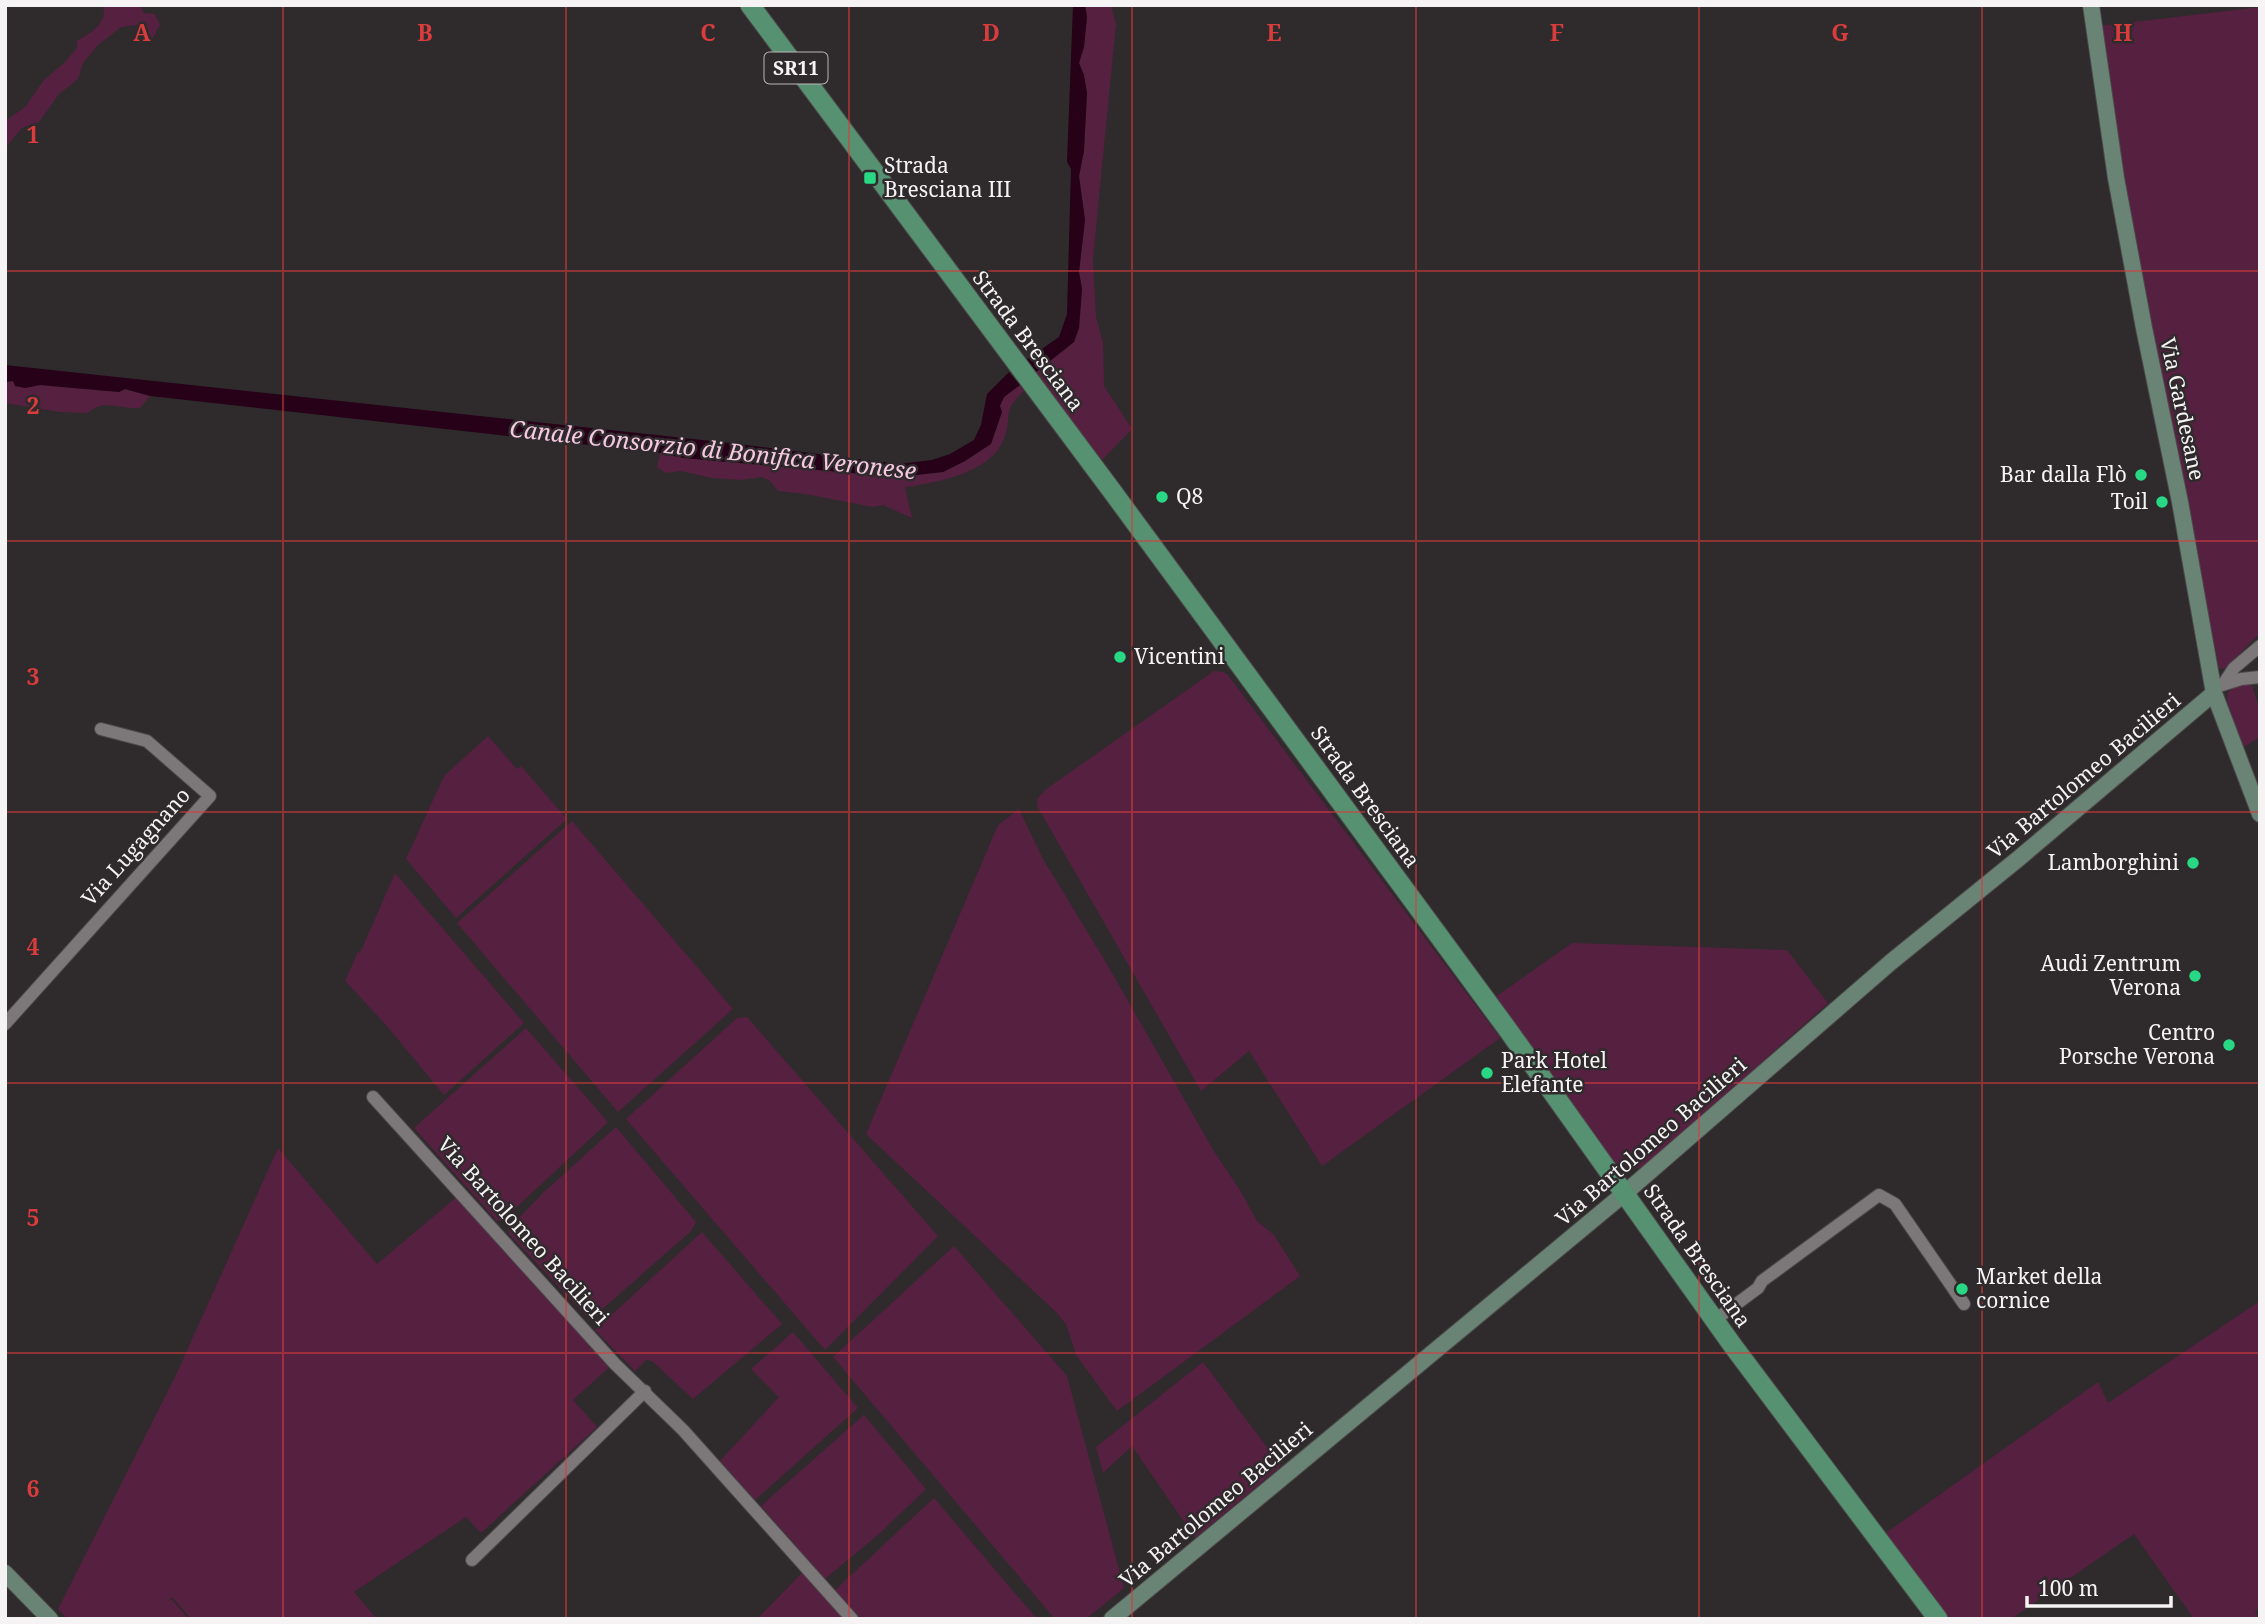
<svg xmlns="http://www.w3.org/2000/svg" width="2265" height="1624" viewBox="0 0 2265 1624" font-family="'Noto Serif',serif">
<rect width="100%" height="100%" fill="#2f2a2c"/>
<g fill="#562040">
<path d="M103,5H140L144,13L155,14L160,25L152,40L138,25L121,27L98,45L83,63L78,79L59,94L39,122L22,128L5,148V126L8,119L25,107L44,80L65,62L77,48V41C91,32 108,24 103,5Z"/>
<path d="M1085,5H1111L1116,24L1093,259L1096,317L1103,342L1104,386L1132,429L1102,460L1035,373L1074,342L1079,328L1082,289L1079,272L1085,220L1079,176L1084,151L1087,93L1084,75L1079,63L1084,47L1087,17Z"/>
<path d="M2260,7V633L2224,669L2219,668L2125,192L2100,26Z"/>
<path d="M13,381L25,388L40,385L119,392L125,389L150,396L140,408C121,410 105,398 88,413L60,412L5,403V382Z"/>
<path d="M1020,385L1024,391C1001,412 1013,415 1004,439C991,473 936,483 905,487L912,518L883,505L873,507L805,494L778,491L770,481L762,477L741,480L712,478L680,471L666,473L657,467L660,453L684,458L897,477L943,472L965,461L1004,397Z"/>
<path d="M1214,671L1223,672L1228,675L1500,1038L1322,1166L1249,1051L1201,1091L1037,806L1038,798L1045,790Z"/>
<path d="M2251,682L2260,710V737L2242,748L2227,700L2228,692L2236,686Z"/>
<path d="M488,736L517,769L521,766L567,819L456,918L406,859L444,776Z"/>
<path d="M1019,809L1043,859L1104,959L1215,1153L1240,1190L1257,1221L1274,1235L1300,1276L1117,1411L1076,1355L1066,1324L1056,1312L866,1134L998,825Z"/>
<path d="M572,821L733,1009L618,1112L457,923Z"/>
<path d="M395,873L524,1023L444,1095L386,1025L345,981L358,952L360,953Z"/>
<path d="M1572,943L1787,950L1828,1003L1645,1166C1630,1171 1623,1169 1610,1159L1494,998Z"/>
<path d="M747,1017L938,1236L825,1350L626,1119L737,1018Z"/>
<path d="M526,1028L608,1122L503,1220L497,1221L414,1128Z"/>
<path d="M616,1127L696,1222L691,1231L590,1320L509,1234L508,1229L544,1192Z"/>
<path d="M278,1148L377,1264L459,1195L613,1364L573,1400L597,1427L481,1533L466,1517L354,1592L377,1619H191L172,1597L167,1602L171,1599L189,1619H68L58,1609L176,1375Z"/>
<path d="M702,1232L782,1324L693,1399L652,1361L646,1360L635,1371L595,1330Z"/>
<path d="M954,1246L1067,1376L1124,1588L1086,1619H1055L833,1357Z"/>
<path d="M2260,1301V1608L2255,1611L2259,1619H2194L2134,1534L2011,1619H1948L1883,1535L2098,1382L2108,1403Z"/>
<path d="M793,1332L858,1408L755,1500L720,1461L779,1397L751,1369Z"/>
<path d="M1203,1362L1281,1466L1195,1538L1132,1446L1103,1473L1096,1447Z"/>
<path d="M864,1415L926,1489L879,1534L825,1579L761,1506Z"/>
<path d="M934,1498L1037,1619H861L835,1590Z"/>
<path d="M803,1572L844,1619H757Z"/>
</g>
<g fill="#260118">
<path d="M1073,5H1085L1087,17L1084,47L1079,63L1084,75L1087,93L1084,151L1079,176L1085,220L1079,272L1082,289L1079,328L1074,342L1035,373L1026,360L1059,337L1067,314L1071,169L1067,162Z"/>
<path d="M5,365L730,443L899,464L932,460L950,454L974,440L981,425L987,394L1009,372L1020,385L1004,397L1000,406L1002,412L991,444L965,461L943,472L897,477L684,458L660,453L150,396L125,389L119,392L40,385L25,388L15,386L13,381L5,382Z"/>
</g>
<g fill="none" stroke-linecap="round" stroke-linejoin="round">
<defs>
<g id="street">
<path d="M2224,683L2234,668L2260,646"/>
<path d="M2222,685L2241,679L2260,677"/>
<path d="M5,1024L210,796L147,741L101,729"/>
<path d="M373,1097L615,1364L683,1430L852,1619"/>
<path d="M1715,1320L1758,1288L1762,1281L1879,1195L1895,1204L1964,1304"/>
<path d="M472,1560L645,1391"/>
</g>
<g id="secondary">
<path d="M2091,5L2116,178L2144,328L2180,502L2214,693L2260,814"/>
<path d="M5,1573L50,1619"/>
<path d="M1112,1619L1625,1193L1891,962L2018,859L2214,693"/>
</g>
<path id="primary" d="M750,5L1112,491L1508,1030L1733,1346L1938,1619"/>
</defs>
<use href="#street" stroke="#4d494b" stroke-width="14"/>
<use href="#secondary" stroke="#4d494b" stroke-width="18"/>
<use href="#primary" stroke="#4d494b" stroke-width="21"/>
<use href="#street" stroke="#7c7779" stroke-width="12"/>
<use href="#secondary" stroke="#698475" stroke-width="16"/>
<use href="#primary" stroke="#569171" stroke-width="19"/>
</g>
<path fill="none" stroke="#d93c3c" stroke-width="2" stroke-opacity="0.55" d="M283,5V1619M566,5V1619M849,5V1619M1132,5V1619M1416,5V1619M1699,5V1619M1982,5V1619M5,271H2260M5,541H2260M5,812H2260M5,1083H2260M5,1353H2260"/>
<g fill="#29d885" stroke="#2f2a2c" stroke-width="2.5">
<rect x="863" y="171" width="14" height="14" rx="3.5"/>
<circle cx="2141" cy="475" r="7"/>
<circle cx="1162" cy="497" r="7"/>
<circle cx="2162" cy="502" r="7"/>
<circle cx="1120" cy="657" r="7"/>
<circle cx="2193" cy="863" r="7"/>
<circle cx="2195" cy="976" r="7"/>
<circle cx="2229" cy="1045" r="7"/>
<circle cx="1487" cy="1073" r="7"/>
<circle cx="1962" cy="1289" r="7"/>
</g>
<g text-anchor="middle" stroke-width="5" stroke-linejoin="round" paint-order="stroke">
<rect fill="#2f2a2c" stroke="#bab7b8" stroke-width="2" x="764.5" y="52.5" width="63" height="31" rx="5"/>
<g font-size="19" font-weight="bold" fill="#f6f3f4">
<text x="796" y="75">SR11</text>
</g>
<g font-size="21" fill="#f6f3f4" stroke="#2f2a2c" text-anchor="start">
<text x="884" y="173">Strada<tspan x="884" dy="24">Bresciana III</tspan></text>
<text x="2127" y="482" text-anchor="end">Bar dalla Flò</text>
<text x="1176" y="504">Q8</text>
<text x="2148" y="509" text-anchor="end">Toil</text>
<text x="1134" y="664">Vicentini</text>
<text x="2179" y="870" text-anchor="end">Lamborghini</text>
<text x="2181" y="971" text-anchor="end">Audi Zentrum<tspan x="2181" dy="24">Verona</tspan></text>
<text x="2215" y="1040" text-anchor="end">Centro<tspan x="2215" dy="24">Porsche Verona</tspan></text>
<text x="1501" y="1068">Park Hotel<tspan x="1501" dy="24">Elefante</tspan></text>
<text x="1976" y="1284">Market della<tspan x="1976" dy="24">cornice</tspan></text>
</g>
<g font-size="21" fill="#f6f3f4" stroke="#2f2a2c">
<text transform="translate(1028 341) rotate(53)" y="7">Strada Bresciana</text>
<text transform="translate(2182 409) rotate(78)" y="7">Via Gardesane</text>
<text transform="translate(2084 776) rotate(-40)" y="7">Via Bartolomeo Bacilieri</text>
<text transform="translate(1365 797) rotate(54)" y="7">Strada Bresciana</text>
<text transform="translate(136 847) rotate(-48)" y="7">Via Lugagnano</text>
<text transform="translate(1651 1142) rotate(-41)" y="7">Via Bartolomeo Bacilieri</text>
<text transform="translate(523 1231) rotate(48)" y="7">Via Bartolomeo Bacilieri</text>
<text transform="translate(1697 1256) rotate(55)" y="7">Strada Bresciana</text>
<text transform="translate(1216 1505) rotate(-40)" y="7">Via Bartolomeo Bacilieri</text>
</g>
<g font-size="23" font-style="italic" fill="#f7c9e0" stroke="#2f2a2c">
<text transform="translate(713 450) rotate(6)" y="8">Canale Consorzio di Bonifica Veronese</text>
</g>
</g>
<g font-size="23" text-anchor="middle" font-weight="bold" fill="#d93c3c" stroke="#2f2a2c" stroke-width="5" stroke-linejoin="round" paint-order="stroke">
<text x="142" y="41">A</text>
<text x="425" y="41">B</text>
<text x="708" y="41">C</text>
<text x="991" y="41">D</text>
<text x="1274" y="41">E</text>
<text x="1557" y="41">F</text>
<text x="1840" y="41">G</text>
<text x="2123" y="41">H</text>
<text x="33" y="143">1</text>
<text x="33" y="414">2</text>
<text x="33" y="685">3</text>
<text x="33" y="955">4</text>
<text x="33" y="1226">5</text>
<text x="33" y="1497">6</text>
</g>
<rect width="2265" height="1624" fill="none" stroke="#f6f3f4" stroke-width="14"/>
<path d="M2027 1596v10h144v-10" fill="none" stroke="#f6f3f4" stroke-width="3.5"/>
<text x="2038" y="1596" font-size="21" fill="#f6f3f4" stroke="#2f2a2c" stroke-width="5" paint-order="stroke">100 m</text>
</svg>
